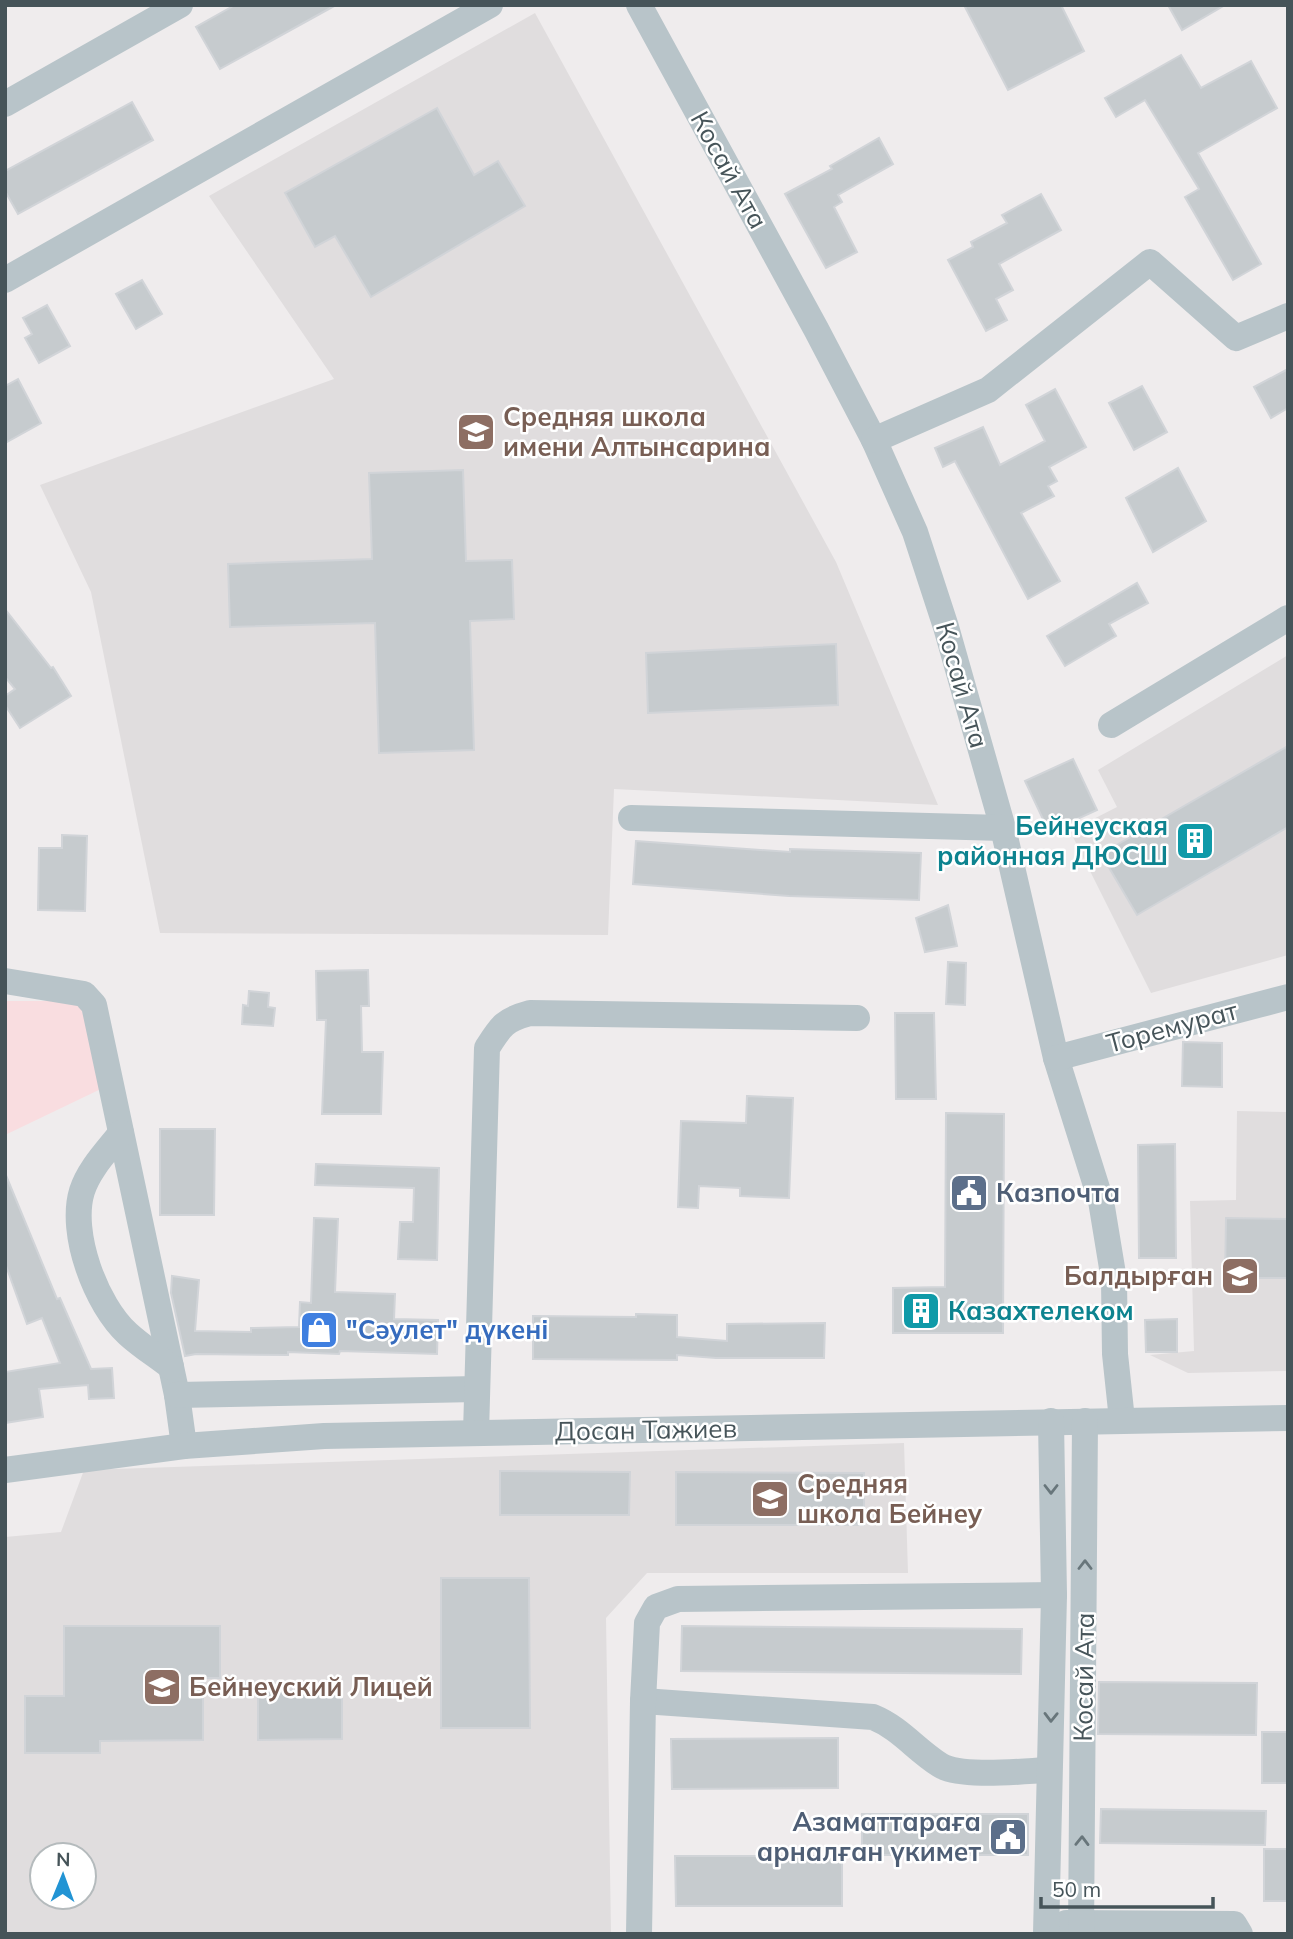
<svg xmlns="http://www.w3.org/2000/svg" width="1293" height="1939" viewBox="0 0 1293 1939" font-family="Mulish,sans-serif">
<rect width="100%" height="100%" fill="#efeced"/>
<g fill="#e0ddde" fill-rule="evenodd">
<path d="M535,13L836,562L938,805L614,789L608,935L160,933L91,592L40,485L334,379L209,196Z"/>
<path d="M1288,655V955L1151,993L1070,831L1117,807L1098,770Z"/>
<path d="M1237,1111L1288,1112V1371L1188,1373L1150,1355L1194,1351L1190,1201L1236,1200Z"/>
<path d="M904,1443L908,1573H647L606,1618L611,1934H5V1537L61,1532L84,1470ZM42,1855H84V1897H42Z"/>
</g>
<path fill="#f9dde0" d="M5,1001H79L105,1087L5,1135Z"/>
<g fill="#c6cbce" stroke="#d1d4d8" stroke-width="2">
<path d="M235,5H336L220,69L196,27Z"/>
<path d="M964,5H1061L1084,51L1008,90Z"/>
<path d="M1168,5H1225L1182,30Z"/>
<path d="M1181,55L1201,88L1251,61L1277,108L1198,153L1261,264L1233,280L1185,197L1199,189L1145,100L1116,117L1105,98Z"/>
<path d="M132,102L153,140L18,214L5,191V171Z"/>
<path d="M437,108L474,175L498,161L525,206L371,297L335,236L315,247L285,193Z"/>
<path d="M879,138L893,164L838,195L842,202L834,207L857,252L826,268L785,194L832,169L830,166Z"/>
<path d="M1041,194L1061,230L999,264L1013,290L996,299L1007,320L986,331L948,260L973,247L971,242L1007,223L1002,215Z"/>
<path d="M142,280L162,314L136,329L116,294Z"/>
<path d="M47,305L70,346L39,363L25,338L32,334L23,318Z"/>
<path d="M1288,369V408L1271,418L1254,387Z"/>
<path d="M18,379L41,423L5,443V386Z"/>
<path d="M1142,386L1167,432L1134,450L1109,403Z"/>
<path d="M1055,389L1086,447L1049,467L1057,481L1048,486L1054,496L1021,513L1060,581L1028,599L955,461L943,467L935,448L983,427L1000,465L1045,441L1026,405Z"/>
<path d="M1178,468L1206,521L1153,552L1126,498Z"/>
<path d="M463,470L466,561L512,560L514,619L470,621L474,750L379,753L375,623L230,627L228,564L372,559L369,473Z"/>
<path d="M1137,583L1148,603L1109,624L1116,636L1065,666L1047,636Z"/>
<path d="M5,609L51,668L53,667L71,696L20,728L5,705V696L15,689L5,677Z"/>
<path d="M836,644L838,705L648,713L646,653Z"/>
<path d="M1288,746V827L1137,915L1101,854Z"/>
<path d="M1073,759L1097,810L1049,832L1025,781Z"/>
<path d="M62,835L87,836L85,911L38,910L39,848H62Z"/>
<path d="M636,841L790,852V849L921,853L919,900L789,896L633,884Z"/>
<path d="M948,905L957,946L925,952L916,918Z"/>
<path d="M948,962L966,963L965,1005L946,1004Z"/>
<path d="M368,970L369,1006H361L362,1052H383L381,1114H322L326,1020H317L316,971Z"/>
<path d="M249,991L269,993L268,1007L275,1008L273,1026L242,1024L243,1005L248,1006Z"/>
<path d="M895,1013H934L936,1099H896Z"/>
<path d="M1183,1042L1222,1043V1087L1182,1086Z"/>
<path d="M747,1096L793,1098L789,1198L740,1196V1188L699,1186L698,1208L678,1207L681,1121L746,1123Z"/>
<path d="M946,1113L1004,1114L1003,1333H893V1288L945,1287Z"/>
<path d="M160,1129H215L214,1215H160Z"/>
<path d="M1175,1144L1176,1258H1139L1138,1145Z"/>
<path d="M316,1164L439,1168L437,1260L398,1259L400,1222H413L414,1188L315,1185Z"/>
<path d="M5,1173L57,1299L60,1298L91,1369L112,1368L114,1398L89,1399L88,1385L39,1389L43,1417L5,1423V1372L60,1363L42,1318L27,1324L5,1263Z"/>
<path d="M314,1218L338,1219L335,1292L395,1294L394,1319L438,1320L437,1354L340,1351L339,1354L288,1352V1355L196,1354L185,1356L171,1293L172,1276L199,1280L195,1331L251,1332V1328L299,1327L300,1302L311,1303Z"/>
<path d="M1226,1218L1288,1219V1278H1225Z"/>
<path d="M636,1314L677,1315V1337L727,1341V1324L825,1323L824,1358H716L677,1355V1360L533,1359V1316L636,1317Z"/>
<path d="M1177,1319V1352H1146L1145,1320Z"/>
<path d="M500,1471L630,1472L629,1515H500Z"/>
<path d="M676,1472L864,1473V1525H676Z"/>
<path d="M441,1578H529L530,1728H441Z"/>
<path d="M64,1626H220V1678H203V1740L100,1741V1753H25V1696H64Z"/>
<path d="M682,1626L1022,1629L1021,1674L681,1671Z"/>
<path d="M1099,1682L1257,1683L1256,1735L1098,1734Z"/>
<path d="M342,1690V1739L258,1740V1691Z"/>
<rect x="1262" y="1732" width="26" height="51"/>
<path d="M838,1738V1788L672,1789L671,1739Z"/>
<path d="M1101,1809L1266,1811L1265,1845L1100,1843Z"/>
<rect x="862" y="1814" width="166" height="41"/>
<rect x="1264" y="1849" width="24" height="52"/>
<path d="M675,1856H842V1906H676Z"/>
</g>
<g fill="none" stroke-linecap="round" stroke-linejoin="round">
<g stroke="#b8c4c9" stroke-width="26">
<path d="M639,5L816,329L874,440L915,532L946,627L1003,828L1056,1058L1101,1201L1114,1280L1115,1354L1122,1420"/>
<path d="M5,104L180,5"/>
<path d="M5,280L490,5"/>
<path d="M874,440L988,390L1150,262L1236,338L1288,316"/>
<path d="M1111,725L1288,618"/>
<path d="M631,818L1003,828"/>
<path d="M5,981L84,994L94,1005L177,1395L184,1446"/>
<path d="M1056,1058L1288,997"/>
<path d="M121,1133C107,1151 89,1169 82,1191C69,1233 96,1305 128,1334C141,1346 157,1356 171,1367"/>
<path d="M177,1395L477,1389"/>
<path d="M476,1433L487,1048C501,1026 504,1020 530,1013L857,1018"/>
<path d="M5,1470L184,1446L324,1436L1288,1418"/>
<path d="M643,1701L873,1717C900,1728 916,1750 940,1765C960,1778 1024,1771 1049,1770"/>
<path d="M1066,1923L1234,1924L1240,1934"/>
<path d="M639,1934L643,1701L647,1623L656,1607L678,1599L1054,1595"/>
<path d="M1046,1934L1054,1595L1051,1421"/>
<path d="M1081,1934L1085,1421"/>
</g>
</g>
<defs><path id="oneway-chevron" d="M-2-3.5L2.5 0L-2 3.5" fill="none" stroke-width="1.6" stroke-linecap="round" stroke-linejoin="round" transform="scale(1.75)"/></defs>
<g stroke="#68767b">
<use href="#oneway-chevron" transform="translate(1051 1489) rotate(90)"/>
<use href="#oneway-chevron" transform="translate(1085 1565) rotate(-90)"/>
<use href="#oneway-chevron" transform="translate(1051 1717) rotate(91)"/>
<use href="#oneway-chevron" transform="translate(1082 1841) rotate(-89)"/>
</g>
<defs>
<symbol id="school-square" viewBox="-11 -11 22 22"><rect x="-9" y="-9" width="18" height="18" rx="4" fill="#8d6e63" stroke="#fff"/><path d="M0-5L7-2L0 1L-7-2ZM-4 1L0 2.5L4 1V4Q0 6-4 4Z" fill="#fff"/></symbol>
<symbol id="building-square" viewBox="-11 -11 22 22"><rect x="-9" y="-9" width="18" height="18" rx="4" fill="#0f9aa8" stroke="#fff"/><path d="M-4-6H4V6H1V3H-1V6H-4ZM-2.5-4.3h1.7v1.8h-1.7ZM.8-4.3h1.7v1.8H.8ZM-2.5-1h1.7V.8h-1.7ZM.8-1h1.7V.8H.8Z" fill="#fff"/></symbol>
<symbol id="civic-square" viewBox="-11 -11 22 22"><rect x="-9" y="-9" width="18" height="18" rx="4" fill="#5c6f8a" stroke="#fff"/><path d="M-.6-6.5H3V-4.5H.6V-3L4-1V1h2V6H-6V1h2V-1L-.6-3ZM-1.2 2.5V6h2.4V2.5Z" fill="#fff"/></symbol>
<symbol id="shop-square" viewBox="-11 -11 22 22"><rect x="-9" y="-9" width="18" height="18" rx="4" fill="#3f7fe0" stroke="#fff"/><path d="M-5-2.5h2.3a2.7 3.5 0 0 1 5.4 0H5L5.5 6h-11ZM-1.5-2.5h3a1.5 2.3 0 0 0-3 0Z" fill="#fff"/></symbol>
</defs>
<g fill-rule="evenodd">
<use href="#school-square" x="454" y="410" width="44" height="44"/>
<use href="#building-square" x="1173" y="819" width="44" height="44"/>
<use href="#civic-square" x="947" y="1171" width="44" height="44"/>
<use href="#school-square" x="1218" y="1254" width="44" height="44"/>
<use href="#building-square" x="899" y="1289" width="44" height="44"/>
<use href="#shop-square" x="297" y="1308" width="44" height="44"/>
<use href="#school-square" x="748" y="1477" width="44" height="44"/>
<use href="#school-square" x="140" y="1665" width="44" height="44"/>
<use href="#civic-square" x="986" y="1815" width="44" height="44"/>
</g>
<g text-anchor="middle" stroke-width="5" stroke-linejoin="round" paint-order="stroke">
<g font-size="26" fill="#465459" stroke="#fff">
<text transform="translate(729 170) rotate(61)" y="9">Косай Ата</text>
<text transform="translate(962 685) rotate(74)" y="9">Косай Ата</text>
<text transform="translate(1172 1027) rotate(-15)" y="9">Торемурат</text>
<text transform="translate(646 1430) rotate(-1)" y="9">Досан Тажиев</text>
<text transform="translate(1084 1677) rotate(-89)" y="9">Косай Ата</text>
</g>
<g font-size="26" font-weight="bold" fill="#785e54" stroke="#fff" text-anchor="start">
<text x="503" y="426">Средняя школа<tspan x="503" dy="30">имени Алтынсарина</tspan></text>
<text x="1213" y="1285" text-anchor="end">Балдырған</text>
<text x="797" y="1493">Средняя<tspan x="797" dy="30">школа Бейнеу</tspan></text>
<text x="189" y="1696">Бейнеуский Лицей</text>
</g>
<g font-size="26" font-weight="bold" fill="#0d838f" stroke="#fff" text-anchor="end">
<text x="1168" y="835">Бейнеуская<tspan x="1168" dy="30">районная ДЮСШ</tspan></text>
<text x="948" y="1320" text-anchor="start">Казахтелеком</text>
</g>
<g font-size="26" font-weight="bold" fill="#4e5e75" stroke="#fff" text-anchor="start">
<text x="996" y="1202">Казпочта</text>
<text x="981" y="1831" text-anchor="end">Азаматтараға<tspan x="981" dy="30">арналған үкимет</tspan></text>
</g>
<g font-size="26" font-weight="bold" fill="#366cbe" stroke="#fff" text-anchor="start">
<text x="346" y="1339">"Сәулет" дүкені</text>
</g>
</g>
<rect width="1293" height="1939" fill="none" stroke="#465459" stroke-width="14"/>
<g transform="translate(63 1876) rotate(1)"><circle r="33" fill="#ffffff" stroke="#b5bbbd" stroke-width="2"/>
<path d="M0-5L12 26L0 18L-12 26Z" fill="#2294d4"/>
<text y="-10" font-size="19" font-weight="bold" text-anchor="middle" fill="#465459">N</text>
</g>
<path d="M1041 1897v10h172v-10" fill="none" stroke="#465459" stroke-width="3.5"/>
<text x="1052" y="1897" font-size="21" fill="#465459" stroke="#ffffff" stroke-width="5" paint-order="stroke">50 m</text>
</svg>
